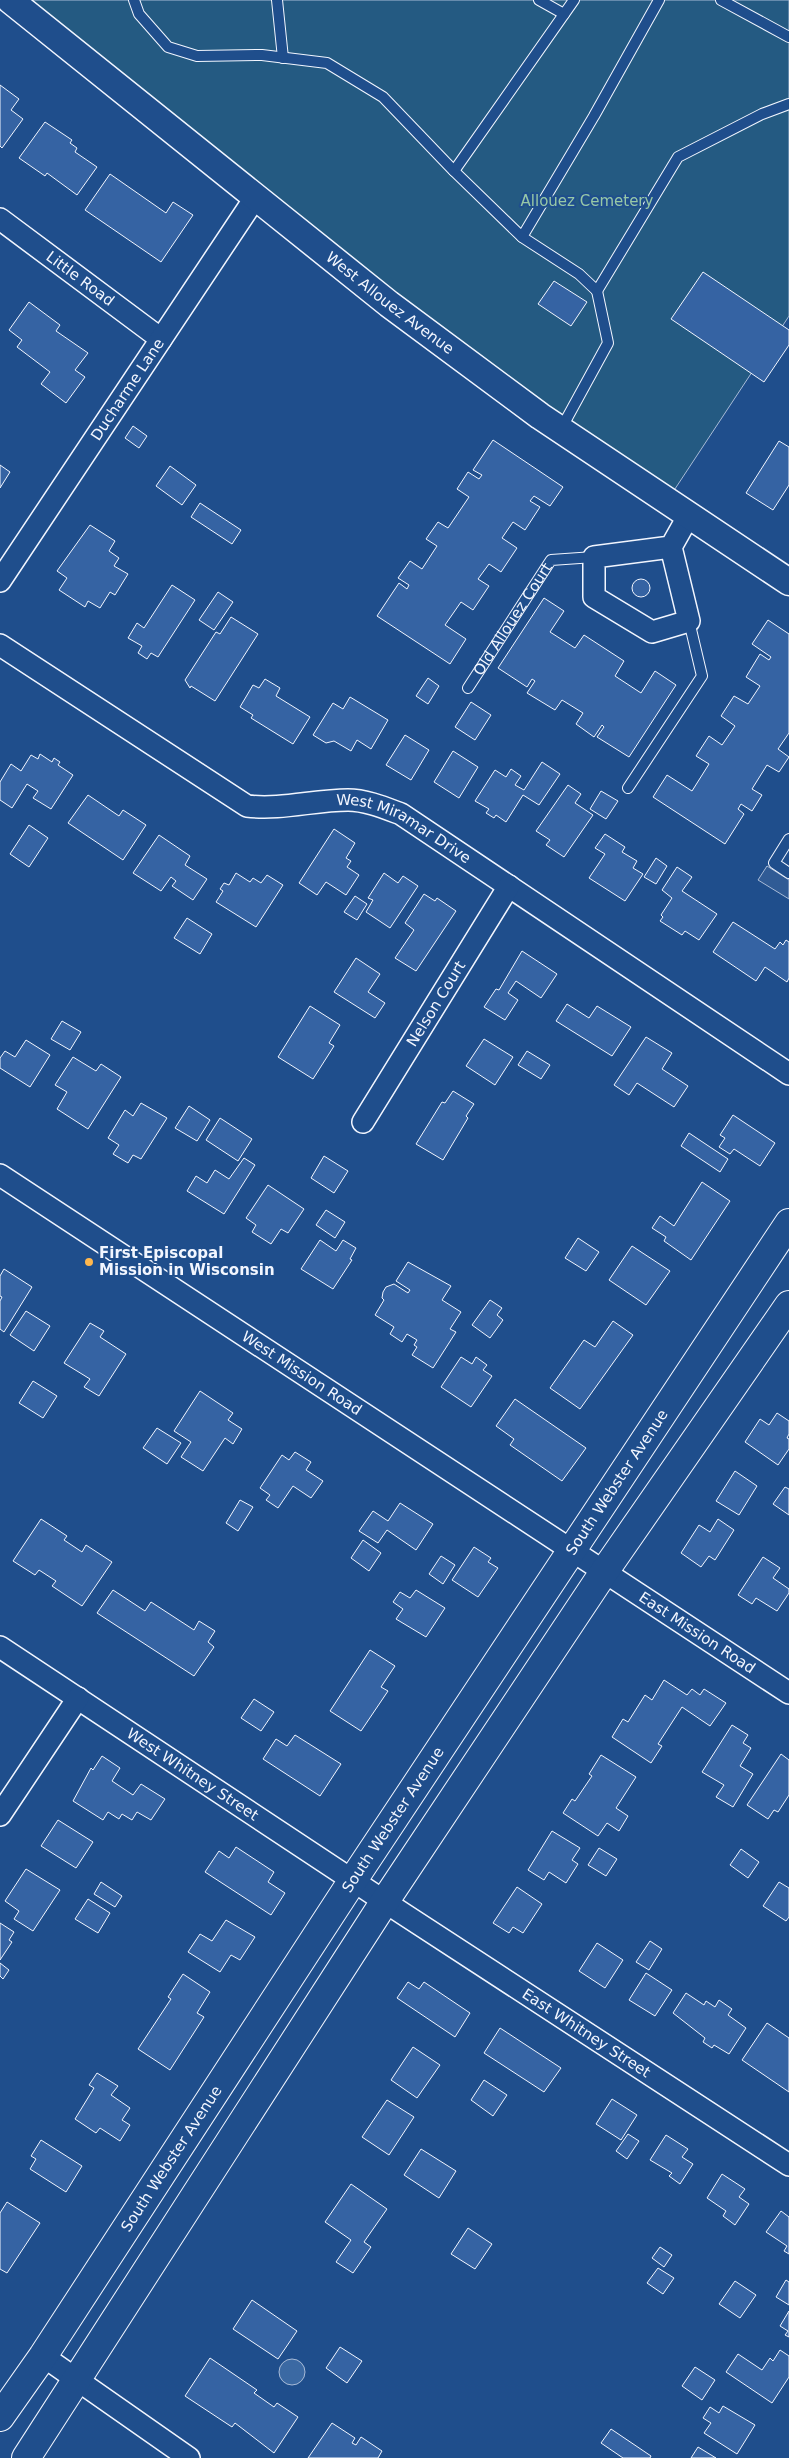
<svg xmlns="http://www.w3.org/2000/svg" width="789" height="2458" viewBox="0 0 789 2458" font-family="'DejaVu Sans',sans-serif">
<rect width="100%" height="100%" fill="#1f4e8c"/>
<path fill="#245a82" stroke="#a8bbd7" d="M10,0H789V316L667,501Z"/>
<path fill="#305b95" stroke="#a8bbd7" d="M767,866L789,880V899L758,880Z"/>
<circle fill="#3b69a3" stroke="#a8bbd7" cx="292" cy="2372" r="13"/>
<g fill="#3563a3" stroke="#f2f6ff">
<path d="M0,85L19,99L11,110L23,119L2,148L0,146Z"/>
<path d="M45,122L72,140L70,143L77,148L75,152L97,167L77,195L47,173L45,176L19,158Z"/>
<path d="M110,174L166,213L173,202L193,215L161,262L85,210Z"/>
<path d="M703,272L789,330V345L764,382L671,319Z"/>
<path d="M554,281L587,302L571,326L538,304Z"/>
<path d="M29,302L60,325L56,331L88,353L75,370L85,377L66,403L41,384L50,372L17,347L22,340L9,330Z"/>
<path d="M133,426L147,436L139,448L125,438Z"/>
<path d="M493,440L563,487L550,506L534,496L530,501L540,507L525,530L513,522L502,538L517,548L501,572L489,564L478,579L489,586L473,610L461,602L445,625L466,639L450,664L377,616L399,583L407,589L409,585L398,578L410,561L422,569L437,546L426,539L438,522L448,528L469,497L457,489L468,472L479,479L482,475L473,470Z"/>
<path d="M779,441L789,447V485L773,510L746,493Z"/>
<path d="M0,465L10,472L0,488Z"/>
<path d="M170,466L196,485L182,505L156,486Z"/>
<path d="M200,503L241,530L232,544L191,517Z"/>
<path d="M90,525L115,541L109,551L119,558L114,566L128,574L115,595L110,592L100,608L88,601L85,607L59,590L67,578L57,571Z"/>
<circle cx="641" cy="588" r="9"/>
<path d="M172,585L195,600L158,657L151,653L147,659L138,653L142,646L128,638L137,623L144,628Z"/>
<path d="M218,592L233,602L214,630L199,620Z"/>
<path d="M544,598L564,611L550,632L575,648L584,635L624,661L615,676L641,693L655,671L676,685L629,757L597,737L604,727L602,725L594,737L576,724L583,713L562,700L555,710L527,693L535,681L532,679L527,687L498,668Z"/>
<path d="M231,617L258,634L215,701L191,686L190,688L185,680L216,632L220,634Z"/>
<path d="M768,620L789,634V733L778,749L789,757L779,772L767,765L752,789L762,795L752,811L741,804L738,809L744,814L725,844L653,797L667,775L692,791L709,764L696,756L709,736L722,745L735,726L721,716L734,696L748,704L760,686L746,677L760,654L769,660L771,657L752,644Z"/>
<path d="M428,678L439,686L428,704L416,696Z"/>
<path d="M265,679L280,688L276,696L310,717L293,744L251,718L253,715L240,707L253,685L259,688Z"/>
<path d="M350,697L388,720L371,749L357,740L351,751L334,741L326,743L313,735L333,703L343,709Z"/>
<path d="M471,702L491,715L475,740L455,727Z"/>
<path d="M405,735L429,750L411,780L386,765Z"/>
<path d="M453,751L478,767L459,798L434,782Z"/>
<path d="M40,754L52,762L54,758L60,762L58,765L73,775L51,809L33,798L38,791L27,784L12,808L0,800V782L11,764L21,771L31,755L38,759Z"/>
<path d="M542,762L560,774L539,805L523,795L506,822L496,815L494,818L486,813L489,809L475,801L495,770L506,777L511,769L521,776L515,785L524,790Z"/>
<path d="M568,785L581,794L575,803L593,815L564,857L546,845L550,840L536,831Z"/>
<path d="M601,791L618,801L606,819L590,809Z"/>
<path d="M88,795L119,816L123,810L146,825L123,860L68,823Z"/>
<path d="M29,825L48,838L29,867L10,854Z"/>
<path d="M334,829L355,843L346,858L351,861L347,867L359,875L346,895L326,882L317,895L299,883Z"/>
<path d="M605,834L625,847L622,852L637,861L633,868L643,874L625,901L589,878L605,854L595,848Z"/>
<path d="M159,835L190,856L185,865L207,879L193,900L172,886L176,881L171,877L161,891L133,873Z"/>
<path d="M656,858L667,866L656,884L644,877Z"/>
<path d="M677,867L692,877L682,891L717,914L699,940L685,931L682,935L660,921L663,917L661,915L672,898L662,890Z"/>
<path d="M236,873L250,882L253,878L261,883L267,875L283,885L256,927L216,902L223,891L220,889L224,883L229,885Z"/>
<path d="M384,873L398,883L403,876L418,886L390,928L366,912L373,900L368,898Z"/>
<path d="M424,894L435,901L437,898L456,911L416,971L395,958L414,930L405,923Z"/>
<path d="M355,896L367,904L357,920L344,912Z"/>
<path d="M187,918L212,934L200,954L174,938Z"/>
<path d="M733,922L775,949L780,942L783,945L786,940L789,942V978L787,982L765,967L756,981L713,952Z"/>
<path d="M522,951L557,974L541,998L516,981L508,993L518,1000L505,1020L484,1007L496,989L499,990Z"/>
<path d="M356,958L380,974L368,992L385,1003L375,1018L334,992Z"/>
<path d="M567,1004L589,1018L597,1006L631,1027L612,1056L556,1021Z"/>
<path d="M310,1006L340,1025L329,1043L334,1046L313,1079L278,1057Z"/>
<path d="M62,1021L81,1032L70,1050L51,1039Z"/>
<path d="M646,1037L672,1053L662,1069L688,1086L674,1107L637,1083L629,1095L614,1085Z"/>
<path d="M484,1039L513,1057L495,1085L466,1066Z"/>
<path d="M26,1040L50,1055L30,1087L0,1068V1058L5,1051L15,1057Z"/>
<path d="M527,1051L550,1065L541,1079L518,1065Z"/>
<path d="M73,1057L96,1071L101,1064L121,1077L88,1129L57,1109L67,1092L55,1085Z"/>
<path d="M453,1091L474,1104L466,1116L468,1118L443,1160L416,1144L442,1102L445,1103Z"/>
<path d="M141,1103L167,1118L141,1159L133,1155L128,1163L113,1154L119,1145L108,1138L125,1110L133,1116Z"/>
<path d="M189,1106L210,1120L197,1141L175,1128Z"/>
<path d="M733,1115L775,1143L760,1166L734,1149L730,1154L719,1147L725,1138L720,1135Z"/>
<path d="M220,1118L252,1139L238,1161L206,1140Z"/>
<path d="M689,1133L728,1159L720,1172L681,1146Z"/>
<path d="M324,1156L348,1171L334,1193L311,1178Z"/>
<path d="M244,1158L255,1165L224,1214L187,1191L196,1176L207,1183L215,1170L229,1179Z"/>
<path d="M702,1182L730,1201L691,1260L664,1241L666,1237L652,1228L660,1216L674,1226Z"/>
<path d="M268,1185L304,1209L288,1233L281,1229L271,1244L252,1232L256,1225L246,1218Z"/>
<path d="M326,1210L345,1222L335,1238L316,1225Z"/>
<path d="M578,1238L599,1252L586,1271L565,1258Z"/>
<path d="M320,1240L336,1251L343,1240L356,1248L350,1259L352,1260L333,1289L301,1269Z"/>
<path d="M632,1246L670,1271L646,1305L609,1280Z"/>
<path d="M408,1262L451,1286L442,1300L461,1312L450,1329L456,1332L433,1368L412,1355L417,1347L414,1345L417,1340L407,1334L402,1342L390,1334L394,1327L375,1315L384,1300L382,1298L383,1292L386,1287L394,1284L408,1293L410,1290L396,1281Z"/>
<path d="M4,1269L32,1287L4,1332L0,1329V1301L2,1297L0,1296V1276Z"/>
<path d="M490,1300L502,1308L497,1315L503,1320L490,1338L472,1325Z"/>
<path d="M26,1311L50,1326L34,1351L10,1335Z"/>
<path d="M613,1321L633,1335L580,1409L550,1388L584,1340L595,1347Z"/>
<path d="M90,1323L104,1331L100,1337L126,1354L99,1396L84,1387L90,1379L64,1363Z"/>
<path d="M461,1357L472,1364L476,1357L487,1365L483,1370L492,1376L471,1407L441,1387Z"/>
<path d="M33,1381L57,1396L43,1418L19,1403Z"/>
<path d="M200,1391L233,1413L228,1420L242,1429L233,1444L225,1438L203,1471L181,1457L191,1442L174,1431Z"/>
<path d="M515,1399L586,1448L562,1481L510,1445L514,1439L496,1426Z"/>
<path d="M777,1413L789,1421V1434L787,1438L789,1439V1449L778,1465L745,1442L760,1419L769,1425Z"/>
<path d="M157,1428L181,1443L167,1464L143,1448Z"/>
<path d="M295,1452L311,1462L306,1470L323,1481L311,1498L293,1486L278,1508L266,1500L270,1495L260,1488L282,1455L289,1460Z"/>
<path d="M735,1471L757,1486L739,1515L716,1501Z"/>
<path d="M785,1487L789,1489V1515L773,1504Z"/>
<path d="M240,1500L253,1507L238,1531L226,1523Z"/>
<path d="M400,1503L433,1524L416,1550L387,1530L378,1543L359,1531L373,1511L388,1521Z"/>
<path d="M41,1519L67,1536L64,1540L82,1552L86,1545L112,1562L82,1606L52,1586L56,1581L39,1570L35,1575L13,1561Z"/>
<path d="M718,1519L734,1530L715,1560L709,1556L701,1567L681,1553L699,1525L710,1532Z"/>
<path d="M363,1540L381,1553L369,1571L351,1558Z"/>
<path d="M474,1547L491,1558L488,1562L498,1568L478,1597L452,1580Z"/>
<path d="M441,1556L455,1565L443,1584L429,1574Z"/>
<path d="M763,1557L780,1568L773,1578L789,1589V1593L777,1611L756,1598L752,1604L738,1595Z"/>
<path d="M113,1590L145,1611L151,1602L194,1630L199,1621L215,1631L208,1642L214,1647L194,1676L97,1613Z"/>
<path d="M416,1590L445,1608L426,1637L396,1619L403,1609L393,1602L400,1592L410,1598Z"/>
<path d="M370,1650L395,1666L381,1687L388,1691L361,1731L330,1711Z"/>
<path d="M664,1680L687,1695L692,1689L700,1695L704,1689L726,1703L710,1726L682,1707L658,1744L662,1746L651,1763L612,1737L623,1719L628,1722L645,1695L652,1700Z"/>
<path d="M254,1699L274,1712L261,1731L241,1718Z"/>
<path d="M732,1725L748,1735L743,1743L751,1748L740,1766L753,1774L733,1807L716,1797L724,1785L702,1772Z"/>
<path d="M295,1735L341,1764L320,1796L263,1759L276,1739L287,1746Z"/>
<path d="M781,1754L789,1760V1795L778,1812L774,1810L768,1819L747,1805Z"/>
<path d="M601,1755L636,1777L616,1808L628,1816L619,1831L607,1823L598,1836L563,1813L572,1799L575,1801L592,1776L589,1774Z"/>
<path d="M102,1756L120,1768L112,1781L133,1795L141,1784L165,1799L151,1820L137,1812L132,1820L122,1814L119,1819L108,1812L103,1820L73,1801L91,1768L93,1770Z"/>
<path d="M58,1820L93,1842L76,1868L41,1846Z"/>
<path d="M552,1831L580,1848L572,1860L578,1864L566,1883L549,1872L544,1880L528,1870Z"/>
<path d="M236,1847L274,1872L268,1882L285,1893L271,1915L205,1872L219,1851L229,1858Z"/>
<path d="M599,1848L617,1859L606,1876L588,1865Z"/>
<path d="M741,1849L759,1862L748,1878L730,1865Z"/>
<path d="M26,1869L60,1890L33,1931L14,1919L19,1911L5,1901Z"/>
<path d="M101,1882L122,1896L115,1907L94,1894Z"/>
<path d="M779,1882L789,1888V1917L786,1921L763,1906Z"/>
<path d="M517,1887L542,1904L523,1933L513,1927L509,1933L493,1923Z"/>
<path d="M88,1899L110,1913L98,1933L75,1919Z"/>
<path d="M226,1920L255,1937L240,1960L231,1955L220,1972L188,1952L200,1934L212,1941Z"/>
<path d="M0,1923L14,1932L9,1940L12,1942L0,1960Z"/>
<path d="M650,1941L662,1949L649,1970L636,1962Z"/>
<path d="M597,1943L623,1960L605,1988L579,1971Z"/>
<path d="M0,1963L9,1970L3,1979L0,1976Z"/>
<path d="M646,1973L672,1990L655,2016L629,2000Z"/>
<path d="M183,1974L210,1992L197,2013L204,2017L170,2070L138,2049L171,1999L168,1997Z"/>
<path d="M408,1982L419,1989L424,1982L470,2013L455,2037L397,1998Z"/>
<path d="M686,1993L704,2005L706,2001L715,2007L719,2000L732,2009L728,2015L746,2028L729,2054L714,2045L712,2048L703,2042L705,2038L673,2013Z"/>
<path d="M767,2023L789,2038V2092L742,2060Z"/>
<path d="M500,2028L561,2068L544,2092L484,2053Z"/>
<path d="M413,2047L440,2065L417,2098L391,2080Z"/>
<path d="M97,2073L118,2086L111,2095L130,2108L122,2120L130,2125L120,2141L100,2128L96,2133L75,2119L94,2088L89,2085Z"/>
<path d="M484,2080L507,2095L493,2116L471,2100Z"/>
<path d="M612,2099L637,2115L621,2140L596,2124Z"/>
<path d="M387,2100L414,2117L389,2155L362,2137Z"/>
<path d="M628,2134L639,2141L627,2159L616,2151Z"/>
<path d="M666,2135L688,2149L682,2157L693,2164L680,2184L669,2176L672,2173L650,2160Z"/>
<path d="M41,2140L82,2166L66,2192L30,2169L36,2159L31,2156Z"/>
<path d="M421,2149L456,2171L439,2198L404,2175Z"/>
<path d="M722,2174L745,2189L739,2197L749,2204L735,2225L723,2216L726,2211L707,2198Z"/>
<path d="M351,2184L387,2209L364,2242L371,2247L353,2273L336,2262L351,2240L325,2222Z"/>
<path d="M7,2202L40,2223L7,2273L0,2269V2213Z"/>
<path d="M781,2211L789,2217V2254L784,2251L787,2246L766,2232Z"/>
<path d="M468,2228L492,2244L475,2269L451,2254Z"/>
<path d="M660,2247L672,2255L664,2267L652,2258Z"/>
<path d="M658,2268L674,2278L663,2294L647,2283Z"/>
<path d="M786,2280L789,2282V2305L776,2297Z"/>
<path d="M735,2281L756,2295L740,2318L719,2304Z"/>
<path d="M252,2300L297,2331L278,2359L233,2329Z"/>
<path d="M789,2311V2337L785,2335L788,2331L780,2326Z"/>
<path d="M340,2347L362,2361L347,2383L326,2368Z"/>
<path d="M780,2350L789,2356V2377L772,2403L726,2372L738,2354L762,2370L770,2358L773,2361Z"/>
<path d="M210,2358L257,2390L254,2393L274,2407L277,2403L298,2417L274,2453L235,2423L232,2427L185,2396Z"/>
<path d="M695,2367L715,2380L702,2400L682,2386Z"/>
<path d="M723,2406L755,2425L737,2454L704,2433L711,2423L703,2418L710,2407L719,2413Z"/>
<path d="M332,2423L355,2438L352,2443L356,2445L361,2437L382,2451L378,2458H308Z"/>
<path d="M611,2429L651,2456L650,2458H623L601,2443Z"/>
<path d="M698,2447L716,2458H691Z"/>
</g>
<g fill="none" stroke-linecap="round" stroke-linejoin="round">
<defs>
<g id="service">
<path d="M134,0L139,14L168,47L197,56L262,55L327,63L383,97L454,171L522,237L594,116L659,0"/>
<path d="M277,0L283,58"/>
<path d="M539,0L564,14"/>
<path d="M721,0L789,37"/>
<path d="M454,171L574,0"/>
<path d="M522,237L579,274L597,291L678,157L762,114L789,104"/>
<path d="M561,429L608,343L597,291"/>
<path id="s1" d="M468,688L551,560L594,557"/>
<path d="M628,788L702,676L689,621"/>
<path d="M789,839L774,863L789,873"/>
</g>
<g id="minor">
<path id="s2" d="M0,219L161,339"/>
<path d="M671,547L594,557V597L652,632L689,621L671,547L689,515"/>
<path id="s3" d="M0,581L255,198"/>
<path id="s4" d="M0,645L247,806C282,810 314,800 348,800C366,800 385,808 401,814L789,1074"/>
<path id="s5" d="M363,1122L509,886"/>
<path id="s6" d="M0,1175L789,1693"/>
<path id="s7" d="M0,1647L402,1913L789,2165"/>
<path d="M0,1815L78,1698"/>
<path d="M43,2356L189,2458"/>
</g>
<g id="tertiary">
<path id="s8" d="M10,0L389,304L540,416L789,582"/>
</g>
<g id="secondary">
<path id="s9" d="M0,2417L43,2356L353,1880L789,1223"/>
<path d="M26,2458L385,1901L604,1572L789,1305"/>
</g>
</defs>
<use href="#service" stroke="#f2f6ff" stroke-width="12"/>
<use href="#minor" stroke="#f2f6ff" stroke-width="24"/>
<use href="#tertiary" stroke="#f2f6ff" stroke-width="29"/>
<use href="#secondary" stroke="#f2f6ff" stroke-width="30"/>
<use href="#service" stroke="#1f4e8c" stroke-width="10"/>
<use href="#minor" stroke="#1f4e8c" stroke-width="21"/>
<use href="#tertiary" stroke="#1f4e8c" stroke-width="26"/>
<use href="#secondary" stroke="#1f4e8c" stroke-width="28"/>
</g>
<circle fill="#ffb74d" stroke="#1f4e8c" stroke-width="2" cx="89" cy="1262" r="5"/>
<g text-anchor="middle" stroke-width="4" stroke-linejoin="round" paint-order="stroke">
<g font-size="15" fill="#97c8a6" stroke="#1f4e8c">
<text x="587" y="206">Allouez Cemetery</text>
</g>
<g font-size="15" fill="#f2f6ff" stroke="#1f4e8c">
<text dy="5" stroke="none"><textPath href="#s2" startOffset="100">Little Road</textPath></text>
<text dy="5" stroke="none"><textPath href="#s8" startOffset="486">West Allouez Avenue</textPath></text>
<text dy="5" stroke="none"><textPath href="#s3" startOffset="230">Ducharme Lane</textPath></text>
<text dy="5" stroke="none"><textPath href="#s1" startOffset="82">Old Allouez Court</textPath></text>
<text dy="5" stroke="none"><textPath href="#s4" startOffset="459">West Miramar Drive</textPath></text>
<text dy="5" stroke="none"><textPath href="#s5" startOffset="139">Nelson Court</textPath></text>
<text dy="5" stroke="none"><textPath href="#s6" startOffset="361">West Mission Road</textPath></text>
<text dy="5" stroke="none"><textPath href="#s9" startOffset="1120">South Webster Avenue</textPath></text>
<text dy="5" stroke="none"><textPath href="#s6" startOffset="834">East Mission Road</textPath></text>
<text dy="5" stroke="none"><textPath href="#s7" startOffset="231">West Whitney Street</textPath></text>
<text dy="5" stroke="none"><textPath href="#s9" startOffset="715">South Webster Avenue</textPath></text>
<text dy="5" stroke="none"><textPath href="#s7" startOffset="702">East Whitney Street</textPath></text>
<text dy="5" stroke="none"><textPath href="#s9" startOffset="310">South Webster Avenue</textPath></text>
</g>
<g font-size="15" font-weight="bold" fill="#f2f6ff" stroke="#1f4e8c" text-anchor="start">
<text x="99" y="1258">First Episcopal<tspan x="99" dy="17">Mission in Wisconsin</tspan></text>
</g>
</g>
</svg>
